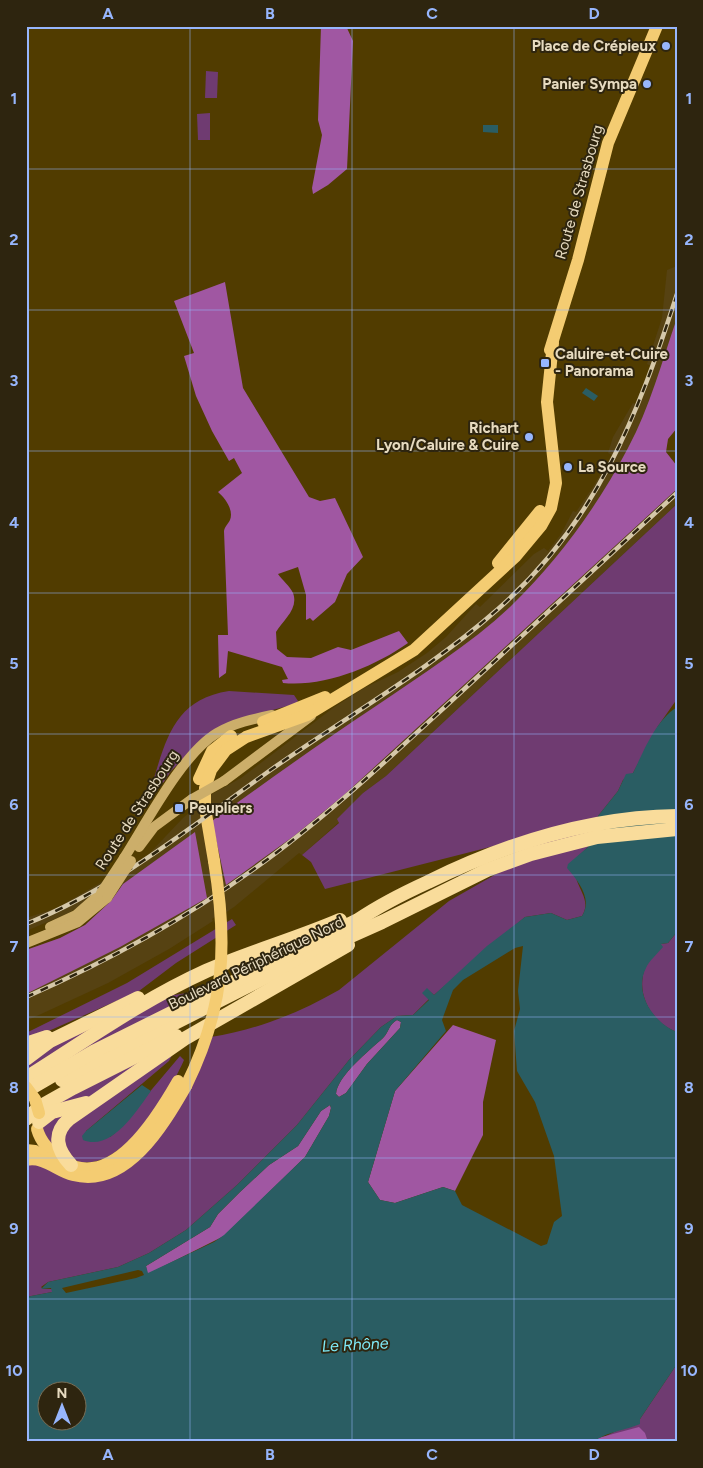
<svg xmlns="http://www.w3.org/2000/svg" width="703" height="1468" viewBox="0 0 703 1468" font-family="Figtree,sans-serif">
<rect width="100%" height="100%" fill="#513c00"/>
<path fill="#564212" d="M677,266V428L668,439L666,452L677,466V504L386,776L363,793L339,822L302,855L299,853L234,907L222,915L220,913L212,919L213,921L169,949L108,983L26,1021V950L60,938L85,925L111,901L123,885L85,902L69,913L26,931V918L57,908L148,855L183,818L210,795L241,778L333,708L364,688L398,672L427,653L446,637L476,604L480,607L534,554L544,548L548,551L561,534L573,511L576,512L593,487L612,455L608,453L613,437L633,403L635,404L651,366L647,364L662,318L667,270Z"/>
<g fill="#6f3b71">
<path d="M206,71L218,72L217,98H205Z"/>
<path d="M210,113V140H198L197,114Z"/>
<path d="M677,504V699L658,726L633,773L623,780L618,791L598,816L588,847L574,860C575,867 575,875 577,881C582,894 590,903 582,916L567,920L551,913L525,917L434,995L427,989L423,993L429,999L413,1015L397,1016L381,1027L349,1060L297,1125L237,1185L186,1230L149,1253L118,1267L48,1282L41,1287L43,1289H52V1292L26,1297V1164L120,1170L211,1037C256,1030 299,1013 339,990L449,901L505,869L533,833L494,846L325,889L311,862L302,855L339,823L337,819L363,793L386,776Z"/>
<path d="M229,691L294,695L298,701L295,704L247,717L185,757L171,771L163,783L154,778C167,735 177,699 229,691Z"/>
<path d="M232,919L236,925L176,963L139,991L26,1041V1033L127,983Z"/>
<path d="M677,932V1032C655,1024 638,1000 643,975C645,964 654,954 660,944L668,943Z"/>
<path d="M205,990L26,1083L168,996Z"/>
<path d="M151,995L26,1071V1063L34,1056Z"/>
<path d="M190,1032L93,1095L77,1103L46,1107Z"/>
<path d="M173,1053L169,1061L86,1131L110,1137L115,1133L180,1056L184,1060C170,1092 123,1170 80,1162C76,1161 71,1157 67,1155L63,1130Z"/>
<path d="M70,1111L63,1119L56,1152L42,1129L46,1122Z"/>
<path d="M677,1364V1442H594L640,1419Z"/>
</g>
<g fill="#a057a2">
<path d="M321,26H346L353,41L347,169L328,185L313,194L312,188L322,135L318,120Z"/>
<path d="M225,282L243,388L309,497L320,501L335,498L363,557L347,574L335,602L313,621L310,618L306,620V595L298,567L278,574C282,580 290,586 293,593C299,609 283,620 276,632L277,649L287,657L311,658L338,647L351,650L399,631L408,643C374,667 325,687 283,683L282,680L288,679L282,667L228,651L226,673L219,678L218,635H228L224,531C225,526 228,524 230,520C234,510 225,498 218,492L242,473L234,458L229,461L212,431L196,396L184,356L194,353L174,301Z"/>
<path d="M677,318V428L668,439L666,452L677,466V489L344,795L294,836L226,885L212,821C266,782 320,743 376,706C422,674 471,644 512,605C559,559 597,507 628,448C650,407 662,361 677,318Z"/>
<path d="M195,832L207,898L120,947L26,994V950L60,938L85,925L111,901L123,884Z"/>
<path d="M397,1020L401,1022L400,1028L367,1064L346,1093L339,1097L336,1094C337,1076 370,1050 383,1038C389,1032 389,1024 397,1020Z"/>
<path d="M453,1025L496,1040L483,1102V1135L455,1191L443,1187L395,1203L380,1200L368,1182L395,1091Z"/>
<path d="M330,1105L331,1108L329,1116L305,1157L224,1236L150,1273H147L146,1266L210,1227L218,1214L240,1192L269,1165L298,1146L321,1111Z"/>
<path d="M639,1427L645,1433L648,1442H594L598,1438Z"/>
</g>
<g fill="#2a5d63" fill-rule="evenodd">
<path d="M483,125H498V133L483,132Z"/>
<path d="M586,388L598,396L594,401L582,393Z"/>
<path d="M677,707V932L668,943L661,944L663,947C658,953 649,961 646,968C633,993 654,1023 677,1032V1364L640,1419V1424C627,1430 605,1432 594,1442H26V1297L52,1292L51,1288L41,1289L48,1282L118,1267L149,1253L186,1230L237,1185L297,1125L349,1060L381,1027L397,1016L413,1015L429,1000L422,993L427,988L434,995L487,946L525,917L551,913L567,920L582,916C593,899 578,881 567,868L568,864L588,847L598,816L618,791L626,774L633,773C644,751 655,721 677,707ZM523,946L518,991L520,1009L514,1031L517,1071L535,1102L554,1156L562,1216L554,1222L547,1244L541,1246L462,1205L455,1191L443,1187L395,1203L380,1200L368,1182L395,1091L446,1031L442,1020L453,990L463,980L515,948ZM397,1020L401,1022L400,1028L367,1064L346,1093L339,1097L336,1094C337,1076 370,1050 383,1038C389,1032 389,1024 397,1020ZM330,1105L331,1108L329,1116L305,1157L224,1235L214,1242L148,1273L146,1266L210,1227L218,1214L240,1192L269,1165L298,1146L321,1111ZM138,1270L142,1271L144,1275L136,1278L66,1293L62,1288ZM48,1390H78V1420H48Z"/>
<path d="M142,1085L151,1091C137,1110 112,1152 83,1140L82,1136L86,1131Z"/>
</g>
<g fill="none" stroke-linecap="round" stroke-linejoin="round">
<g stroke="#ccae6a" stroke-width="10">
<path d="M224,781L311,716"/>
<path d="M139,847L154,827L192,799"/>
<path d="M124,858C147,822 182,754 217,733C234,723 253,719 272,715"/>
<path d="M50,927L76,915L101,893"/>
<path d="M26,943L78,922L107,898"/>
</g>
<g stroke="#f4cc72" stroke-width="12">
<path d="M550,350L578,260L608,143L657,26"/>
<path d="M498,563L540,511"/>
<path d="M263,722L325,697"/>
<path d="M199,779L212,751L231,736"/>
<path d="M214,861L205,808V788L211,770L226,750L246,737L307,715L414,650L516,556L541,526L551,508L556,483L547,402L553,343"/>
<path d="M37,1129C41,1143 51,1153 63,1161C112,1193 158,1116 178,1081"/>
<path d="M26,1150L35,1151L49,1160"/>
<path d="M26,1160C44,1156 57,1171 73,1175C127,1189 164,1124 186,1086"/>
</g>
<g stroke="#f9dc9b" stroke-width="14">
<path d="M26,1044L47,1037"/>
<path d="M26,1059L50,1041L138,998"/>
<path d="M26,1078C85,1041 142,1000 206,971C249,952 296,939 340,920"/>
<path d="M62,1080L317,951L382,922L487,870L531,854L597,837L677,829"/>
<path d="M26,1091L93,1052L358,920C380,905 404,893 428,882C505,844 590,817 677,816"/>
<path d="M26,1119L41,1106L73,1088L176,1036"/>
<path d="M39,1122L52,1112L86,1103"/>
<path d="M71,1165C57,1150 52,1134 69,1119L184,1039L348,945"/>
</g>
<defs>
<g id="rail">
<path d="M26,924C118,887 193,825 272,769C347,716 429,670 498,609C597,522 638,415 677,294"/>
<path d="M26,997C106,962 183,920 254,869C323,820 385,762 447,705C524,634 600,564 677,493"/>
</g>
</defs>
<use href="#rail" stroke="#d5c8a9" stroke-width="4.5"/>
<use href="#rail" stroke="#2e250f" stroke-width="2.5" stroke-dasharray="8" stroke-linecap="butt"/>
<g stroke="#ccae6a" stroke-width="10">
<path d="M192,799L224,781"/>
<path d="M101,893L124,858"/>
<path d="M107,898L131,861"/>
</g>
<g stroke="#f4cc72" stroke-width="12">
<path d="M186,1086C225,1007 228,945 214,861"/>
<path d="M26,1087L35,1099L39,1113"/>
</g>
</g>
<path fill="none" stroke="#97b6fd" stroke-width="1" stroke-opacity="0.55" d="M190,26V1442M352,26V1442M514,26V1442M26,169H677M26,310H677M26,451H677M26,593H677M26,734H677M26,875H677M26,1017H677M26,1158H677M26,1299H677"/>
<g fill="#97b6fd" stroke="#2e250f" stroke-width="2">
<circle cx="666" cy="46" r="5"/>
<circle cx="647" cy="84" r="5"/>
<rect x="540" y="358" width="10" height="10" rx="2.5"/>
<circle cx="529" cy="437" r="5"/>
<circle cx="568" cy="467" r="5"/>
<rect x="174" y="803" width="10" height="10" rx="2.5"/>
</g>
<g text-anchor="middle" stroke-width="4" stroke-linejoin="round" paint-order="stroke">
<g font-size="15" font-weight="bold" fill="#e7dbc0" stroke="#2e250f" text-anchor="end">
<text x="656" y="51">Place de Crépieux</text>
<text x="637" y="89">Panier Sympa</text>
<text x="555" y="359" text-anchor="start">Caluire-et-Cuire<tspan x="555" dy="17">- Panorama</tspan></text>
<text x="519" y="433">Richart<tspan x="519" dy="17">Lyon/Caluire &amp; Cuire</tspan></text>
<text x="578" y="472" text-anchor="start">La Source</text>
<text x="189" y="813" text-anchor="start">Peupliers</text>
</g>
<g font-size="15" fill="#e7dbc0" stroke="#2e250f">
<text transform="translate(579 192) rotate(-74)" y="5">Route de Strasbourg</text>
<text transform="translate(137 810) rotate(-57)" y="5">Route de Strasbourg</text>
<text transform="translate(256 963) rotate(-26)" y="5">Boulevard Périphérique Nord</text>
</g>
<g font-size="16" font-style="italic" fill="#7febf8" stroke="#2e250f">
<text transform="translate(355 1344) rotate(-3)" y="6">Le Rhône</text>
</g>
</g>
<rect width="703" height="1468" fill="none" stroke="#2e250f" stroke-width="55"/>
<g transform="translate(62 1406)"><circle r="24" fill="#2e250f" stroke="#786e56"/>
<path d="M0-4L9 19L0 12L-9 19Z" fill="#97b6fd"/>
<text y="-8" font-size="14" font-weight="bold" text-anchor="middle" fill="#e7dbc0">N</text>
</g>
<rect x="28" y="28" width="648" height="1412" fill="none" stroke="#97b6fd" stroke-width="2"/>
<g font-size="16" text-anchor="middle" font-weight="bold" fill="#97b6fd">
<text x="108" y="19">A</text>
<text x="270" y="19">B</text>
<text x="432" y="19">C</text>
<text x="594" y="19">D</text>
<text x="14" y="104">1</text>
<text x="689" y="104">1</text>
<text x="14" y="245">2</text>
<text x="689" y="245">2</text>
<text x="14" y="386">3</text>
<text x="689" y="386">3</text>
<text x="14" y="528">4</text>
<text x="689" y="528">4</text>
<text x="14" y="669">5</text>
<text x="689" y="669">5</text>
<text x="14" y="810">6</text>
<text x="689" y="810">6</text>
<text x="14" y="952">7</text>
<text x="689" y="952">7</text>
<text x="14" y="1093">8</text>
<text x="689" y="1093">8</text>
<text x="14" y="1234">9</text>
<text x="689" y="1234">9</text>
<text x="14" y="1376">10</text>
<text x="689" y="1376">10</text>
<text x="108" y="1460">A</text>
<text x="270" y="1460">B</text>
<text x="432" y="1460">C</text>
<text x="594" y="1460">D</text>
</g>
</svg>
